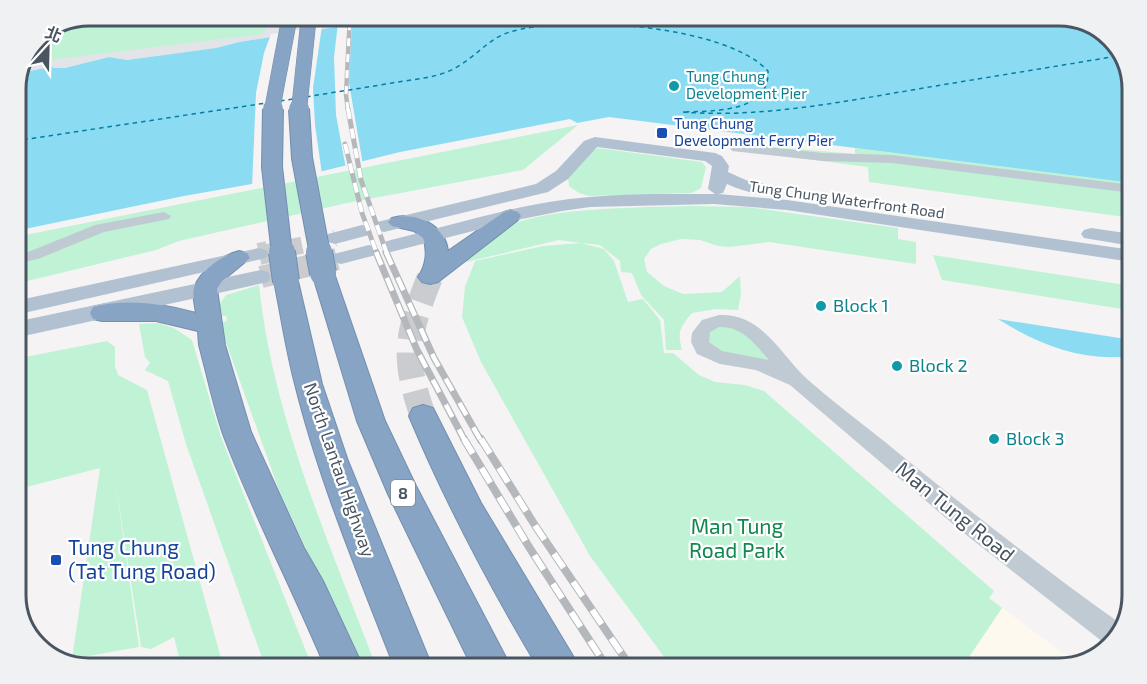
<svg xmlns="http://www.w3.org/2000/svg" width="1147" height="684" viewBox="0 0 1147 684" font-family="'Exo 2','Noto Sans TC',sans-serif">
<rect width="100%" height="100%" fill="#f5f3f3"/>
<path fill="#fef9ee" d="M1002,608L1078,664L1059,669H961Z"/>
<path fill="#e2e4e7" d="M89,15H413L239,42L216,48L127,60L109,57L65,68H50L52,66L20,73L37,36Z"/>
<g fill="#c0f3d5">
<path d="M89,15H250V18L268,24L263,34L25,63L37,36Z"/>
<path d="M578,125L523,170L347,203L179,241L156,250L15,284V237Z"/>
<path d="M740,144L855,154V148L1132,183V218L869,182L868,167L739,150Z"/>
<path d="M598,148L702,162L706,167L701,188L692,193L589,196L579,193L569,186L568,178L594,149Z"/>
<path d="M690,206L747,207L898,228V239L916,242V264L769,242L729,247L718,246L700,240L681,239L661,244L651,249L644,259L647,272L664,286L683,294L722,292L740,276L741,294L738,310L716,309L692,313C680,328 677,331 682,350H666L664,320L641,295L632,273L621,272L620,261L600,245L581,243L604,249L614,261L628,302L643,299L660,320L664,353H673L699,375L715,382L745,385L764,391L994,591L989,598L1002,608L961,669H673L590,556L481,362L462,317L465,287L475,261L543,246L581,243L559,240L458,264C470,253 482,239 496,231C541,206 638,208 690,206Z"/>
<path d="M933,255L1132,286L1128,310L942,280Z"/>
<path d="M259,285C273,419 330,544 377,669H361L279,490L223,334L217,327L227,320L226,316H218L217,307L226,295Z"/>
<path d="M158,323L174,328L192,340L221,437L313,669H266L186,444L168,381L145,370L150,363L145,357L139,324Z"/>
<path d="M723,325L746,333L772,362L737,356L709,348L706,334L716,326Z"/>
<path d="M107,341L115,347V366L118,375L147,390L224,669H182L174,637L151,649L141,647L115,479L139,647L72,659L100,468L15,490V359Z"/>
</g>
<g fill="#8bdcf3">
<path d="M413,15H1058L1095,25L1122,52L1132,84V183L609,117L577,123L570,119L400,152L319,172L184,196L15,231V84L20,73L54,66L51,68H65L109,57L127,60L216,48L239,42Z"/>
<path d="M998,319L1132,340V356C1083,362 1039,345 998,319Z"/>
</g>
<g fill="#f5f3f3">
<path d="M352,21L349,83L363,165L346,169L336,115L334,57L338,23Z"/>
<path d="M322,26L313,88L315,125L322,174L252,187L256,93L264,53L271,34Z"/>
</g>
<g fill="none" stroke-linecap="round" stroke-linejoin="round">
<g stroke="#047fa2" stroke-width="1.5" stroke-dasharray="4.5 4" stroke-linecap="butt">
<path d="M306,97C335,92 363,88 392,83C408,80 425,79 441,74C471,65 485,39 510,32C568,14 726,25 768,71C770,113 712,111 682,112C760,118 835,103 912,90C982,78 1053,67 1123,55"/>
<path d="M280,101L293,99"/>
<path d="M15,141L266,103"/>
</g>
<path stroke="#cacccf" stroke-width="17" stroke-dasharray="17 8" stroke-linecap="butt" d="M261,254L335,238"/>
<g stroke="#cacccf" stroke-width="22" stroke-dasharray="22 11" stroke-linecap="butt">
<path d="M259,254L268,252"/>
<path d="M261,277L337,259"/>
</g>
<path stroke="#cacccf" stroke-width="26" stroke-dasharray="26 13" stroke-linecap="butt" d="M423,416C402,356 407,335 430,277"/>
<defs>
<g id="highway">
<path d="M511,210L518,212L521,216L518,220L438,282L430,284L422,282L418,277C426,266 428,251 423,238L414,231L392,226L388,222L392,218C416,211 445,225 448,251L504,212Z"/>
<path d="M239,251L247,253L250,258L222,281L217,289L225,345L251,432L304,548L323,581L364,669H326C293,590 253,514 223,434C213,405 207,374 199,345L198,331L156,321H102L93,319L90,313L93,307C126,298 164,304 196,313C195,306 192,294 194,288C200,271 222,255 239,251Z"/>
<path d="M323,266L331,268L334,273L385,421L416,486L512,669H473L388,494L357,421L312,273L315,268Z"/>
<path d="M286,273L294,276L298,281L322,384L348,461L433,669H395C359,576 319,481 295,384C286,350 281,315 274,281L278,276Z"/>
<path d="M423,405L433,408L481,503L573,656L579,669H539C490,587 446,504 409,416L413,408Z"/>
</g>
</defs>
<use href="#highway" stroke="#738fb0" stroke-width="2"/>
<g fill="#c0cad3" fill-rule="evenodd">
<path d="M737,144L823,153L892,155L1132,185V193L892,163L823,161L732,151L730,148Z"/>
<path d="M164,212L171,216L169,219L104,232L38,259L15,264V254L28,252L95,225Z"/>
<path d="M719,315C762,313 780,354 807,379C832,401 859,421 885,442C963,506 1042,568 1124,626L1122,632L1108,646L960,530L790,385L756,370L720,364L697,354L691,342L692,333L702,320ZM719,327C742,326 755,344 769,360L722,351L709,342L710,332Z"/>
</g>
<g fill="#b1c1d2" fill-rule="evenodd">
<path d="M595,137L715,153L722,156L729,166L728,172L748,181L776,186L779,190L776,194C761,197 740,190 727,184L723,193L718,194L787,200L1132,250V262L787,210L714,204L590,207L562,211L512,221L391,252L384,250L381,246L384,242L391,240C456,224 523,202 590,197C631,193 673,194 715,194L708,189L712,166L705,161L597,147L568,179L548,192L384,232L377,230L375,226L377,222L536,184L556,171L584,141Z"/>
<path d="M362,225L369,227L371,231L369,235L335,244L328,242L325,238L328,234Z"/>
<path d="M1091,228L1132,234V246L1084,238L1081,234L1084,230Z"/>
<path d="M369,245L376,247L379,251L376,255L341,264L334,262L331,258L334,254Z"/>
<path d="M259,248L266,250L269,254L266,258L15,315V301Z"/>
<path d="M261,270L268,272L271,277L268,282L15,338V322Z"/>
</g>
<use href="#highway" fill="#88a4c4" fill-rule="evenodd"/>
<defs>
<path id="rail-far3" d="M348,110L346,95L350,15"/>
<g id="rail-far2">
<path d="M348,109L361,180L387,254"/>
<path d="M345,144L362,213L377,254"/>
</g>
<g id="rail-far1">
<path d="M376,252L417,350L465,441"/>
<path d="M386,252L434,358L481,441"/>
</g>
<g id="rail">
<path d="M464,439L529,547L608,669"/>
<path d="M481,439L536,527L632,669"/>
</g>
</defs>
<use href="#rail-far3" stroke="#b4b8bd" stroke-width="4.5"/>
<use href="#rail-far2" stroke="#b4b8bd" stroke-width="5"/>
<use href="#rail-far1" stroke="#b4b8bd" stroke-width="7"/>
<use href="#rail" stroke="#b4b8bd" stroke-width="8"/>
<use href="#rail-far3" stroke="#fff" stroke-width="3" stroke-dasharray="8" stroke-linecap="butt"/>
<use href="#rail-far2" stroke="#fff" stroke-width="4" stroke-dasharray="10" stroke-linecap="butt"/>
<use href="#rail-far1" stroke="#fff" stroke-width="4.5" stroke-dasharray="14" stroke-linecap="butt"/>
<use href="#rail" stroke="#fff" stroke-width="6" stroke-dasharray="17" stroke-linecap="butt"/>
<defs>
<g id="highway-bridge-far2">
<path d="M272,110L290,15"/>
<path d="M299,110L309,15"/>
</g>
<g id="highway-bridge-far1">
<path d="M273,109L272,167L282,254"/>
<path d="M299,109L302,158L320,254"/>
</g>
<g id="highway-bridge">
<path d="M282,252L286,281"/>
<path d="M319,252L323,273"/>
</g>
</defs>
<use href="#highway-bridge-far2" stroke="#738fb0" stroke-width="16" stroke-linecap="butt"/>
<use href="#highway-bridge-far1" stroke="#738fb0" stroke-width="22" stroke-linecap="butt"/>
<use href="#highway-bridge" stroke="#738fb0" stroke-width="28" stroke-linecap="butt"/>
<use href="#highway-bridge-far2" stroke="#88a4c4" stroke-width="15"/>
<use href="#highway-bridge-far1" stroke="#88a4c4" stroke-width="20"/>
<use href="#highway-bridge" stroke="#88a4c4" stroke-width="26"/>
</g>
<g fill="#0f9aa8" stroke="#fff" stroke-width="2">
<circle cx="674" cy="86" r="6"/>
<circle cx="821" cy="306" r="6"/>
<circle cx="897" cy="366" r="6"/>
<circle cx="994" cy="439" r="6"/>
</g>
<g fill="#1a4fb4" stroke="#fff" stroke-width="2">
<rect x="656" y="127" width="12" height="12" rx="3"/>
<rect x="50" y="554" width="12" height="12" rx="3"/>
</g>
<g text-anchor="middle" stroke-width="4.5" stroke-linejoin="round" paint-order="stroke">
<g font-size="15" fill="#0d838f" stroke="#fff" text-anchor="start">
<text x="686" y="82">Tung Chung<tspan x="686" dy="17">Development Pier</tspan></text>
</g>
<g font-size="15" fill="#164399" stroke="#fff" text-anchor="start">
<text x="674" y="129">Tung Chung<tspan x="674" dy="17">Development Ferry Pier</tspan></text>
</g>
<g font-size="15" fill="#495662" stroke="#fff">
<text transform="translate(847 200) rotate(8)" y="5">Tung Chung Waterfront Road</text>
</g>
<rect fill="#fff" stroke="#808991" stroke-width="1.5" x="391" y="480" width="24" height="26" rx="4.5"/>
<g font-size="16" font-weight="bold" fill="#495662">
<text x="403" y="499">8</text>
</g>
<g font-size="18" fill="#0d838f" stroke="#fff" text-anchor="start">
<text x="833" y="312">Block 1</text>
<text x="909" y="372">Block 2</text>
<text x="1006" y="445">Block 3</text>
</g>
<g font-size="18" fill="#495662" stroke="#fff">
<text transform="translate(339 470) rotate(71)" y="6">North Lantau Highway</text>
</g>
<g font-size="21" fill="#495662" stroke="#fff">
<text transform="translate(955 512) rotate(39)" y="7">Man Tung Road</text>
</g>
<g font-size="21" fill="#11864d" stroke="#fff">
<text x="737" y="534">Man Tung<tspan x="737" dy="24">Road Park</tspan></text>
</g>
<g font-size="21" fill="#164399" stroke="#fff" text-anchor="start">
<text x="68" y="555">Tung Chung<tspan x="68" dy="24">(Tat Tung Road)</tspan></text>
</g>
</g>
<path d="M0 0H1147V684H0ZM89 26H1059A63 63 0 0 1 1122 89V595A63 63 0 0 1 1059 658H89A63 63 0 0 1 26 595V89A63 63 0 0 1 89 26Z" fill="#f0f1f2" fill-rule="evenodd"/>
<path fill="none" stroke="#495662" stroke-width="3" d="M89 26H1059A63 63 0 0 1 1122 89V595A63 63 0 0 1 1059 658H89A63 63 0 0 1 26 595V89A63 63 0 0 1 89 26Z"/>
<g transform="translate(48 48) rotate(22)" stroke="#ffffff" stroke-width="4.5" paint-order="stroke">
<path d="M0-4.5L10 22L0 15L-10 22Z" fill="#495662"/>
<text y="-9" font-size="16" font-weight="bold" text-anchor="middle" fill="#495662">北</text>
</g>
</svg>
